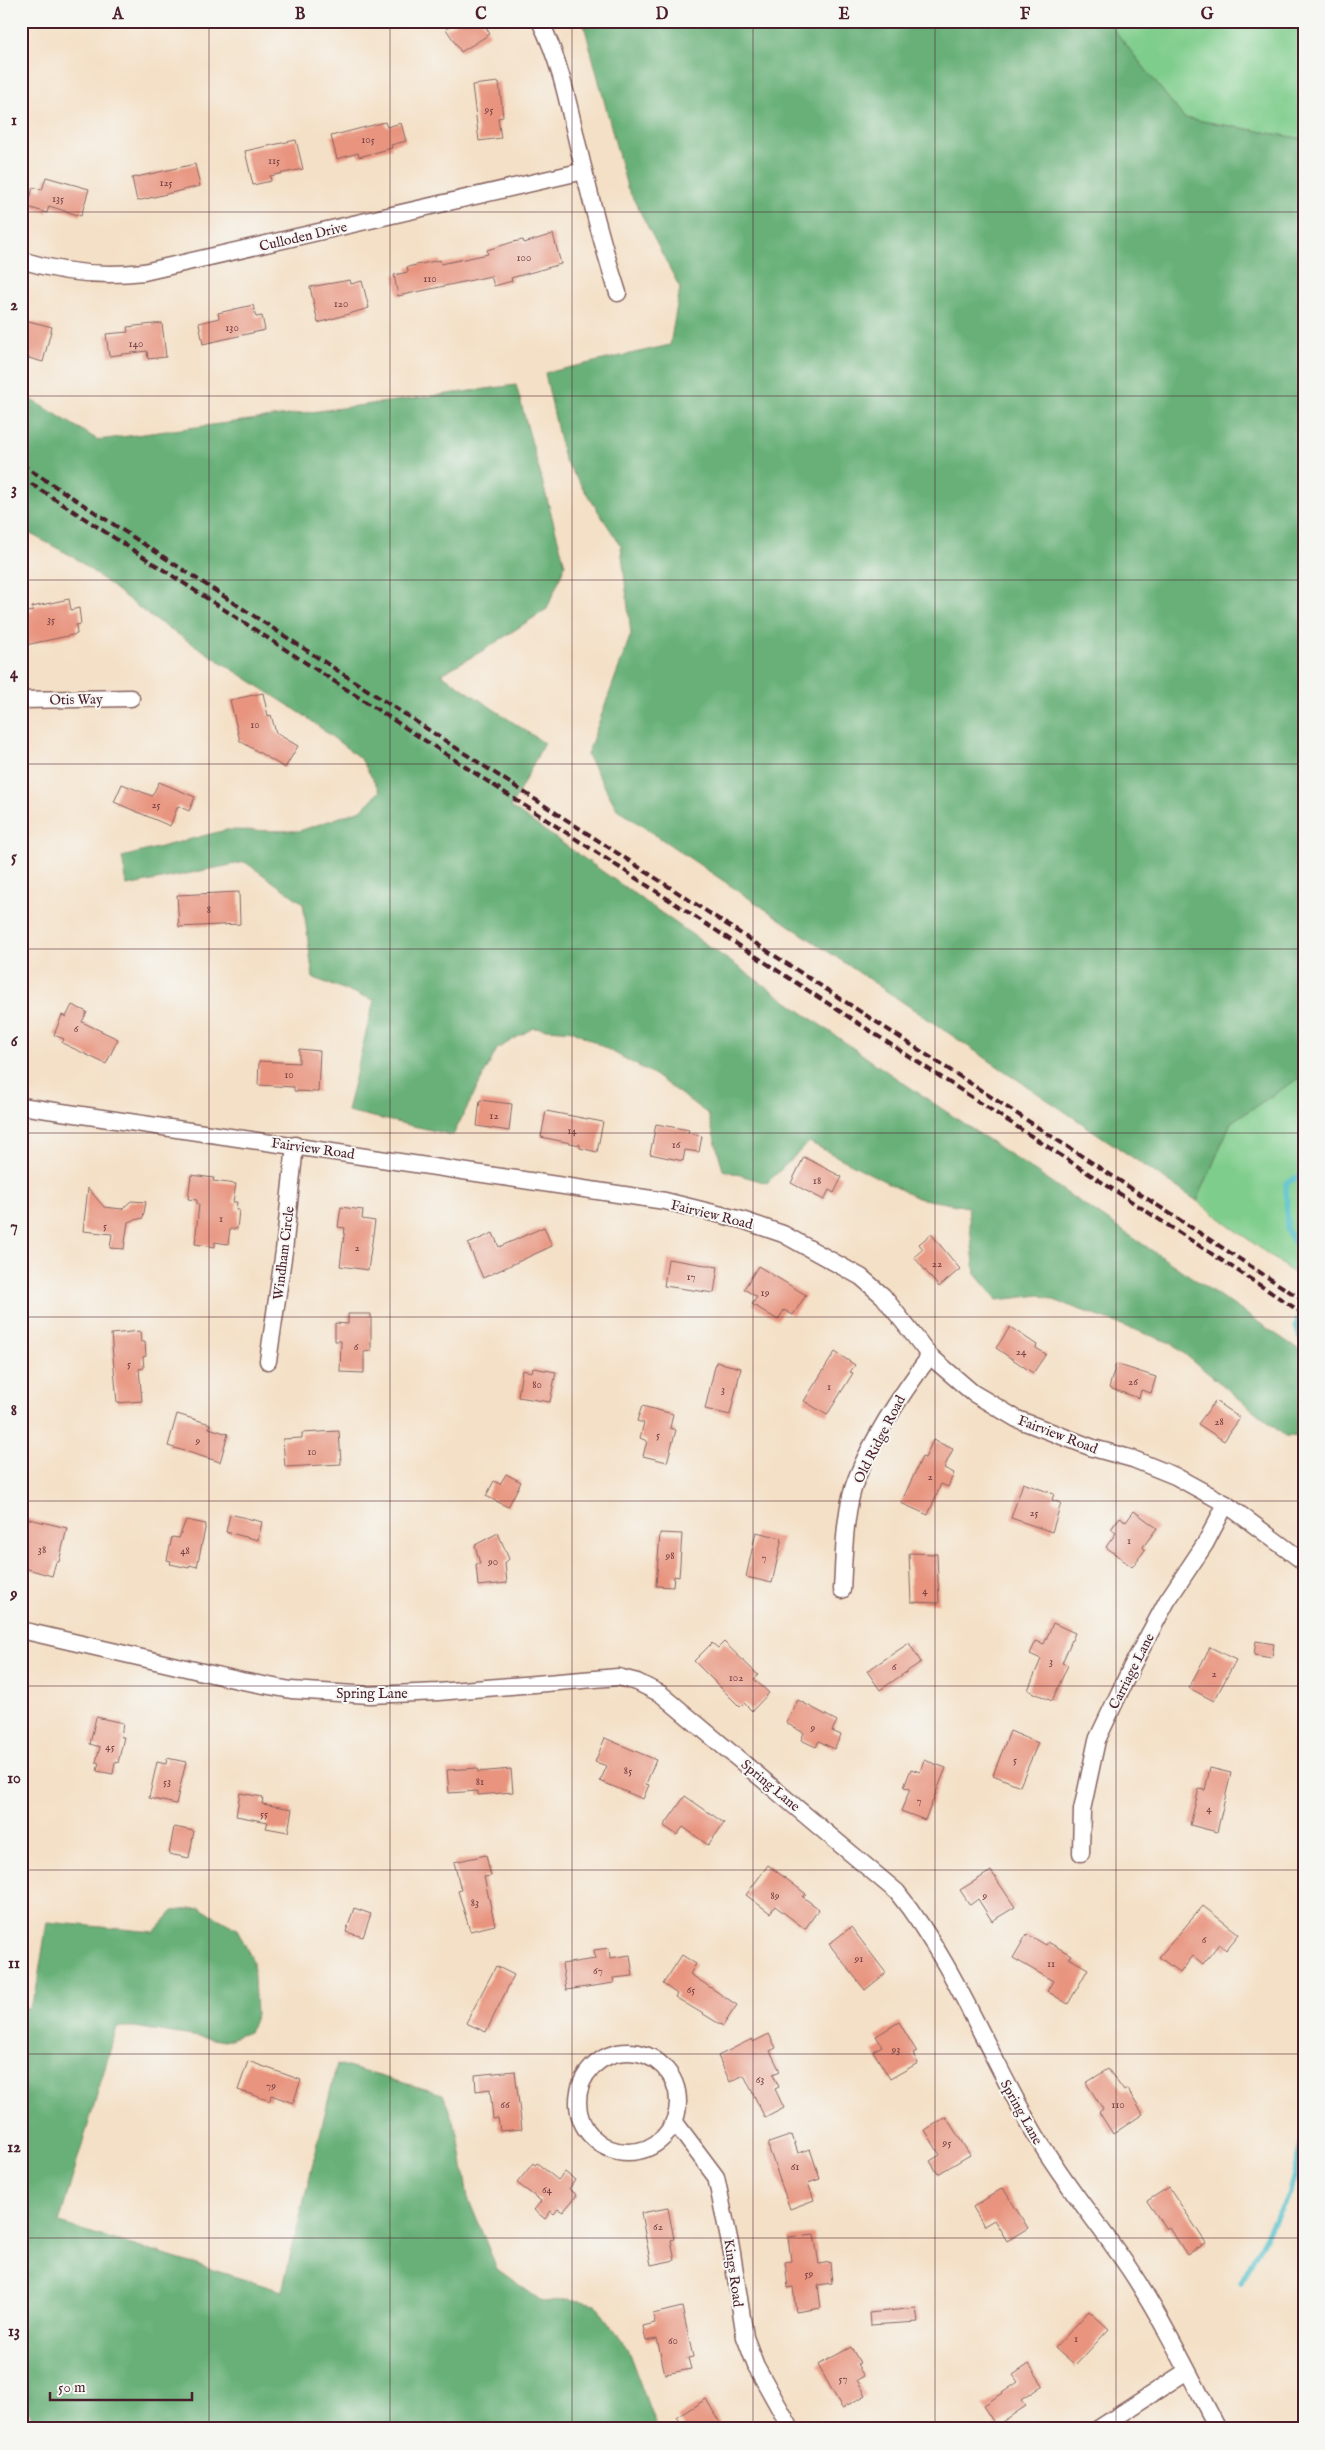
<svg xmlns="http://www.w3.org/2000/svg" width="1325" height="2450" viewBox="0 0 1325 2450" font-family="'IM FELL English',serif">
<rect width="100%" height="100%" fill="#f6f6f2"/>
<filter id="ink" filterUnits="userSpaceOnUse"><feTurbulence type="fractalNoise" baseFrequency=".02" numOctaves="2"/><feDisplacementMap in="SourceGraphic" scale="10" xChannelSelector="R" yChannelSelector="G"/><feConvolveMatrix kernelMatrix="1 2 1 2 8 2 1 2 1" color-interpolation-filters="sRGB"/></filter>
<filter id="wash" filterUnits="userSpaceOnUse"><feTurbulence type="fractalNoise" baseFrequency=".0096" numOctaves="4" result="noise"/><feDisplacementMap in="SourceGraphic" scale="20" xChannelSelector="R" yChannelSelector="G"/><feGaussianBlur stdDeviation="1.12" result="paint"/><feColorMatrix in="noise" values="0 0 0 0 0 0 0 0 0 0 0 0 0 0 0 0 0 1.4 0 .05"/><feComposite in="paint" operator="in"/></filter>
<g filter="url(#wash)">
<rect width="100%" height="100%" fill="#f4e0c6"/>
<g fill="#7fcd8c" stroke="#64765c">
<path d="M1107,21H1304V139L1184,118Z"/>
<path d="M1304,1075V1281L1197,1201L1231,1122Z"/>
</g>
<g fill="#67b078" stroke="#586852">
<path d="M583,21H1107L1184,118L1304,139V1075L1231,1122L1197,1201L617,809L587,755L631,634L621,546L564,459L545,373L670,345L680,288L627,187Z"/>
<path d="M516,385L565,565L547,609L484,650L441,674L544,743L511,807L880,1067L1304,1353V1437L1285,1436L1171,1343L1040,1295L997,1300L975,1274L968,1207L917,1198L809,1142L767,1183L723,1170L708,1114L653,1074L574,1031L533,1028L497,1049L453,1135L347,1111L374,1000L313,978L303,903L245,862L127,886L122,857L226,830L299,831L361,810L380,791L361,759L305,716L151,617L74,557L21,529V393L98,440Z"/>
<path d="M200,1908L237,1929L253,1961L256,2014L249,2032L225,2041L134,2027H117L59,2223L282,2291L337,2064L443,2094L458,2134L468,2198L497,2269L543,2302L570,2299L595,2304L627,2348L657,2429H36L30,2413L21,2402V2007L29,2008L36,1992L47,1922L154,1932L173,1911Z"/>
</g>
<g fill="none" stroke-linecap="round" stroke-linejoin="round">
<g stroke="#51bfc9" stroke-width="5.5">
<path d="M1304,1174L1286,1183L1287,1230L1304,1258"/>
<path d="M1304,1299L1296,1326L1304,1350"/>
<path d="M1241,2282L1289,2193L1304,2134"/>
</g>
</g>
<g id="blocks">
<g fill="#e8947f">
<path d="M460,21H482L490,34L461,52L446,29Z"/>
<path d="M499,82L503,117L498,118L501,138L479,141L472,85Z"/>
<path d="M385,122L387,127L401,123L406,141L391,145L392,148L359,157L358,153L337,159L331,136Z"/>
<path d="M296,140L303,169L270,176L271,181L253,185L245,151Z"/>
<path d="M195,164L200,186L137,201L132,178Z"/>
<path d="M46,177L89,189L81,216L49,206L47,213L28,207L33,187L42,190Z"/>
<path d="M553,234L561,264L511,278L512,281L494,286L491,276L398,296L394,275L408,272L407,267L440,260L441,264L488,254L487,250L513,242L523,240L524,243Z"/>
<path d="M350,280L351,284L362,281L369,308L318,323L310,287Z"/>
<path d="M253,305L256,317L262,316L265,330L203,344L199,323L219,318L218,313Z"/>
<path d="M21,319L52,327L43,362L25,357L27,349L21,348Z"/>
<path d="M162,323L166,357L148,359L147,351L109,356L106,334L128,332L127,327Z"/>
<path d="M69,599L71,610L79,608L81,624L76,625L77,634L21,646V613L33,611L32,607Z"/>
<path d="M263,693L268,716L271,715L276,733L298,746L285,768L240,741L230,700Z"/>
<path d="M159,782L195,797L189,811L178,806L170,826L114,802L122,784L152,796Z"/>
<path d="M239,892L240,924L179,927L177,895Z"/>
<path d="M72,1005L87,1012L82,1022L118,1039L106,1064L62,1043L64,1039L54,1035L62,1015L66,1017Z"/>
<path d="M299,1049L320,1051L318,1092L294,1091V1087L258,1085L259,1061L299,1063Z"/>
<path d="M480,1100L512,1104L509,1131L477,1126Z"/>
<path d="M546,1111L603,1122L597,1152L580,1148V1145L541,1137Z"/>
<path d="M656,1124L689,1130L688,1133L702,1136L699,1152L685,1150L683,1161L650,1154Z"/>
<path d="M804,1157L842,1177L834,1193L829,1190L824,1200L791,1183Z"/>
<path d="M191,1175L214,1178L213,1181L236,1184L233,1202H237L236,1210H239L237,1229H230L228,1244L215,1242V1247L195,1244L199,1204H197V1200L188,1199Z"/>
<path d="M88,1188L104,1207L122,1209L131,1201L146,1202L143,1218L128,1222L124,1249L110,1248L112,1234L83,1231Z"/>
<path d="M341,1207L363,1210L362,1219L375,1221L368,1270L340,1266L345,1228L338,1227Z"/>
<path d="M544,1227L552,1246L483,1278L468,1244L493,1233L499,1247Z"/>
<path d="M931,1234L960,1269L939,1287L914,1257L923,1249L919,1244Z"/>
<path d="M668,1259L718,1267L714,1293L664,1286Z"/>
<path d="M758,1266L806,1295L793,1315L784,1310L778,1320L752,1304L757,1297L744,1289Z"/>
<path d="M348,1314H371V1351L364,1352V1373L340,1372L341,1341H335V1323L348,1324Z"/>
<path d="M1010,1327L1037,1345L1036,1348L1046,1354L1033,1373L996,1348Z"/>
<path d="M140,1331L141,1342H145L146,1356L143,1357L144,1368L139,1369L142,1401L117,1403L111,1334Z"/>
<path d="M835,1352L855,1365L850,1372L853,1373L827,1415L804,1401Z"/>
<path d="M716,1362L741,1368L730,1415L705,1409Z"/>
<path d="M1116,1364L1156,1377L1151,1393L1141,1390L1139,1398L1109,1388Z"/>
<path d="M533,1368L556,1372L550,1402L518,1397L522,1370L532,1372Z"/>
<path d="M1215,1401L1240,1418L1224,1441L1198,1424Z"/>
<path d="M642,1406L673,1414L670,1428L676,1430L667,1462L643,1456L647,1441L640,1438L644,1423L637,1421Z"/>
<path d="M177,1414L210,1424L209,1428L228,1434L220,1462L168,1446Z"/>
<path d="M339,1431L341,1464L285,1467L283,1439L302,1438V1433Z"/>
<path d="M933,1440L953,1449L944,1468L954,1473L948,1487L941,1484L928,1515L901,1503L922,1457L925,1458Z"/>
<path d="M506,1474L521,1482L508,1507L486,1496L494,1481L500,1484Z"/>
<path d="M1023,1483L1054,1494L1052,1500L1061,1503L1052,1532L1011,1518Z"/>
<path d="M1134,1511L1157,1528L1143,1547L1145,1550L1132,1567L1106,1547L1116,1533L1111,1529L1120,1517L1126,1522Z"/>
<path d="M230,1514L262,1522L258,1540L226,1532Z"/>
<path d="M21,1517L67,1528L59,1562H56L52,1576L21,1567Z"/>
<path d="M186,1520L206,1524L197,1567L190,1565L189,1568L170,1564L171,1561L167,1560L172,1537L179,1538Z"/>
<path d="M756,1532L782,1538L772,1583L746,1577Z"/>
<path d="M498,1533L509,1559L505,1563L507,1583L478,1586L476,1564H480L475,1545Z"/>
<path d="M660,1533L682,1534L679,1577L674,1576L673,1587L656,1586Z"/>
<path d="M909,1553L937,1554L939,1603L911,1602Z"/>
<path d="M1053,1623L1075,1633L1062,1663L1068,1665L1052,1701L1028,1690L1041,1659L1030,1654L1036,1641L1044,1644Z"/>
<path d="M1256,1641L1274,1644L1272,1658L1254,1655Z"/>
<path d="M724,1642L758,1675L754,1679L769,1693L752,1711L744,1703L740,1707L694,1661L712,1643L718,1648Z"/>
<path d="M909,1643L921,1662L880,1690L867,1671Z"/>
<path d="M1210,1647L1236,1660L1214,1701L1189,1688Z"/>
<path d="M798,1700L837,1721L832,1731L841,1735L834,1749L819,1741L816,1747L801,1740L804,1733L786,1723Z"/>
<path d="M96,1717L123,1723L121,1737H124L118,1763L115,1762L113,1774L97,1771L99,1763L96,1762L100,1747L90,1744Z"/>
<path d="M1010,1731L1038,1743L1020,1786L993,1775Z"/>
<path d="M605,1738L656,1760L646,1784L649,1785L643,1799L600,1781L607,1766L595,1762Z"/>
<path d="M167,1758L186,1762L176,1804L149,1798L157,1762L166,1764Z"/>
<path d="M924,1760L946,1768L925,1820L901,1811L910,1789L904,1787L911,1769L920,1772Z"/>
<path d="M477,1768L478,1772L511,1769L513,1792L478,1795V1791L449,1793L447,1770Z"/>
<path d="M1210,1768L1231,1773L1217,1832L1190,1825L1199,1789L1205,1790Z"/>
<path d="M240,1793L263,1797L262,1804L292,1809L288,1832L266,1828L268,1822L236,1816Z"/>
<path d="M685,1796L724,1823L708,1845L683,1827L677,1835L664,1826Z"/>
<path d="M174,1827L194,1831L189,1858L169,1854Z"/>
<path d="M486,1855L491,1876L484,1877L495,1925L470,1931L458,1891L461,1890L454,1862Z"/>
<path d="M768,1865L806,1894L803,1897L819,1909L805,1929L775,1906L770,1913L746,1895Z"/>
<path d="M991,1871L1015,1907L992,1921L978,1899L970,1905L960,1890Z"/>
<path d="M1203,1906L1239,1934L1226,1950L1219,1944L1203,1964L1193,1956L1180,1973L1159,1957Z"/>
<path d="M354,1908L371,1914L363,1937L346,1932Z"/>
<path d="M851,1927L886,1973L865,1990L829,1944Z"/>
<path d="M1027,1934L1046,1945L1048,1942L1071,1955L1069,1958L1088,1969L1068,2004L1047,1991L1053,1981L1013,1958Z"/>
<path d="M609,1948L610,1958L630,1955L633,1976L613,1978L614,1983L566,1990L562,1964L595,1959L594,1950Z"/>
<path d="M682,1955L696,1964L690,1974L737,2005L723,2026L675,1997L677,1994L663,1984Z"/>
<path d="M496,1966L514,1975L486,2032L466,2023Z"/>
<path d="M899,2022L917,2052L913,2054L918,2063L890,2079L873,2051L882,2046L876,2036Z"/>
<path d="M769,2034L776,2048L770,2051L780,2071L773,2074L779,2087L775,2089L784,2108L765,2118L744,2075L730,2082L718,2056L752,2039L753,2042Z"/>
<path d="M248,2061L301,2080L293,2103L271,2095L270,2101L238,2090Z"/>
<path d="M1108,2069L1124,2091L1127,2089L1143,2114L1113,2134L1099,2112L1103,2109L1086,2083Z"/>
<path d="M515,2071L522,2129L500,2131L498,2118L493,2119L490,2089L476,2091L475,2075Z"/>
<path d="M946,2117L970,2155L938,2174L930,2161L940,2155L925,2130Z"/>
<path d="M792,2135L798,2153L810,2149L820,2179L808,2183L814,2200L790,2209L769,2149V2143Z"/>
<path d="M533,2163L535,2165L537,2163L558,2180L565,2172L575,2180L569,2189L577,2195L563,2212L558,2209L554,2214L551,2211L545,2219L534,2210L541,2201L517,2183Z"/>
<path d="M1169,2187L1206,2243L1187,2255L1169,2227L1166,2229L1147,2201Z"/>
<path d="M1003,2188L1028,2228L1007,2241L994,2220L984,2226L973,2207Z"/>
<path d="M668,2208L674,2239L671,2240L675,2260L651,2265L641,2213Z"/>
<path d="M814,2234L819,2264L830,2262L832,2283L818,2285L821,2308L796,2312L793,2287L788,2288L785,2262L791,2261L788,2237Z"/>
<path d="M682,2307L693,2357L688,2358L691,2369L665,2374L657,2339L646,2341L643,2326L655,2323L653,2314Z"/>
<path d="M916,2308L918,2322L870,2325L869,2313Z"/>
<path d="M1089,2311L1109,2329L1075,2366L1055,2348Z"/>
<path d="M851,2347L860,2363L857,2365L864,2376L857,2380L866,2395L842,2408L818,2365Z"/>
<path d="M1029,2364L1043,2385L1021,2400L1026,2406L996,2426L983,2406L1018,2382L1013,2375Z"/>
<path d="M706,2399L720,2423L712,2429H685L677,2417Z"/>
</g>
</g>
</g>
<g filter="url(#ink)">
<use href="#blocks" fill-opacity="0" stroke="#866361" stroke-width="1"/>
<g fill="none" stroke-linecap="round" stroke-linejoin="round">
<defs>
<g id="street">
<path d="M540,21C564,69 571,120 584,171C594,212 605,253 618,293"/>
<path d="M21,260C62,273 102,277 144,272L584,171"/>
<path d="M21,700L131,698"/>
<path d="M21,1106L665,1201L742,1220L783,1234L861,1277L883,1296L930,1356L973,1393L1017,1419L1093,1448L1133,1459L1175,1476L1226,1504L1304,1562"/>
<path d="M268,1361L284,1251L295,1145"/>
<path d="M842,1590C844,1556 844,1509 857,1477C875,1433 902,1393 930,1356"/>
<path d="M21,1630L242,1681L291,1690L370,1695L438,1692L618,1677L637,1682L661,1694L897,1892C955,1964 988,2055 1035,2134C1063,2182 1099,2224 1130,2270C1163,2320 1190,2376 1218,2429"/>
<path d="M1081,1853L1082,1810L1097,1740L1132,1666L1167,1601L1205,1544L1226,1504"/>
<circle cx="628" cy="2102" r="50"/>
<path d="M674,2121L716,2177L732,2253L745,2337L756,2366L791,2429"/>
<path d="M1098,2429L1187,2371"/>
</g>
</defs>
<use href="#street" stroke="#866361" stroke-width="19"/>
<use href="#street" stroke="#fff" stroke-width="16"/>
<g stroke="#4a1f2b" stroke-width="4" stroke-dasharray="8 4" stroke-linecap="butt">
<path d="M21,464L1304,1301"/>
<path d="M21,477L1304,1314"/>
</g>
</g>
</g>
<path fill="none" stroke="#4a1f2b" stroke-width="1" stroke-opacity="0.55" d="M209,21V2429M390,21V2429M572,21V2429M753,21V2429M935,21V2429M1116,21V2429M21,212H1304M21,396H1304M21,580H1304M21,764H1304M21,949H1304M21,1133H1304M21,1317H1304M21,1501H1304M21,1686H1304M21,1870H1304M21,2054H1304M21,2238H1304"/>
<g text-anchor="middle" stroke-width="4" stroke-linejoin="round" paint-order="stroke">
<g font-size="11" fill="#723c40">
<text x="489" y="113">95</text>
<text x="368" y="143">105</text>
<text x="274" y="164">115</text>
<text x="166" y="186">125</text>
<text x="58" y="202">135</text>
<text x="524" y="261">100</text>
<text x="430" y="282">110</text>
<text x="341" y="307">120</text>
<text x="232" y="331">130</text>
<text x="136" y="347">140</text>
<text x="51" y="623">35</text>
<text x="255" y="728">10</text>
<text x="156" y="808">25</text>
<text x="209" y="913">8</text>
<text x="76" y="1032">6</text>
<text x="289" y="1078">10</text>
<text x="494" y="1119">12</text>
<text x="572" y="1134">14</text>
<text x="676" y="1148">16</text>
<text x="817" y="1184">18</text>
<text x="221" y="1222">1</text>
<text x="105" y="1229">5</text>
<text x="357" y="1251">2</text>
<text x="937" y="1267">22</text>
<text x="691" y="1280">17</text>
<text x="765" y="1296">19</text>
<text x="356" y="1350">6</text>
<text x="1021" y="1355">24</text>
<text x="129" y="1367">5</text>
<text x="1133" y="1385">26</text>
<text x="537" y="1388">80</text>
<text x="829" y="1390">1</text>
<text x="723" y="1393">3</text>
<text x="1219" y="1425">28</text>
<text x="658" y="1438">5</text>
<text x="198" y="1444">9</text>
<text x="312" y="1455">10</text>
<text x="930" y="1480">2</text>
<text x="1034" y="1516">25</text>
<text x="1129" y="1544">1</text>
<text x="42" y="1553">38</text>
<text x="185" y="1554">48</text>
<text x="670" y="1559">98</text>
<text x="764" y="1561">7</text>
<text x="493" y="1565">90</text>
<text x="925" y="1594">4</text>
<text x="1051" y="1665">3</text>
<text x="894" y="1670">6</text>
<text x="1214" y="1677">2</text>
<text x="736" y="1681">102</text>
<text x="813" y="1731">9</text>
<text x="110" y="1750">45</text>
<text x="1015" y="1763">5</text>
<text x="628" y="1774">85</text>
<text x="167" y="1785">53</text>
<text x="480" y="1785">81</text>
<text x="919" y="1804">7</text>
<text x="1209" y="1812">4</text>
<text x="264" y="1817">55</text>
<text x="775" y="1899">89</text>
<text x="985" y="1899">9</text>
<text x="475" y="1906">83</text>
<text x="1204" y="1943">6</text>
<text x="859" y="1962">91</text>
<text x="1051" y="1967">11</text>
<text x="598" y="1974">67</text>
<text x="691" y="1993">65</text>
<text x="896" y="2053">93</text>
<text x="760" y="2083">63</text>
<text x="271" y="2089">79</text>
<text x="505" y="2108">66</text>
<text x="1118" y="2108">110</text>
<text x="947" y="2146">95</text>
<text x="795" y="2170">61</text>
<text x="547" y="2193">64</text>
<text x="658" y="2230">62</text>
<text x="809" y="2277">59</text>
<text x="1076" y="2342">1</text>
<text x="673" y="2344">60</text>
<text x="843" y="2382">57</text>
</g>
<g font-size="14" fill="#4a1f2b" stroke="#f6f6f2">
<text transform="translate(303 236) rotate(-13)" y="5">Culloden Drive</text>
<text transform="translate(76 699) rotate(-1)" y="5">Otis Way</text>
<text transform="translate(313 1148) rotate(8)" y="5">Fairview Road</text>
<text transform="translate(712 1214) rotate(14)" y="5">Fairview Road</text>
<text transform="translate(283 1253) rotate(-83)" y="5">Windham Circle</text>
<text transform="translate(1058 1434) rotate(21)" y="5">Fairview Road</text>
<text transform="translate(879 1439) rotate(-63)" y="5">Old Ridge Road</text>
<text transform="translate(1131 1671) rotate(-63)" y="5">Carriage Lane</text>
<text x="372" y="1698">Spring Lane</text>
<text transform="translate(771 1785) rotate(40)" y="5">Spring Lane</text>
<text transform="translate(1022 2112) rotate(61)" y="5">Spring Lane</text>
<text transform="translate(734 2273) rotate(82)" y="5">Kings Road</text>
</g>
</g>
<rect width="1325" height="2450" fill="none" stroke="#f6f6f2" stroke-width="55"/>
<path d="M50 2392v8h142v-8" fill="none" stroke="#4a1f2b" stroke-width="2.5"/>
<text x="58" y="2392" font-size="15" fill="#4a1f2b" stroke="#f6f6f2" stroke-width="4" paint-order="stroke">50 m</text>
<rect x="28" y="28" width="1270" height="2394" fill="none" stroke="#4a1f2b" stroke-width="2"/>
<g font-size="16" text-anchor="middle" font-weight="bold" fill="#4a1f2b">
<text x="118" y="19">A</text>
<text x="300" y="19">B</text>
<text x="481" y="19">C</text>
<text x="662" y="19">D</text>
<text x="844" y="19">E</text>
<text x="1025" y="19">F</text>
<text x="1207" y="19">G</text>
<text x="14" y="125">1</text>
<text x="14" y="310">2</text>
<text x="14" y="494">3</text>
<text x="14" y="678">4</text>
<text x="14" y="862">5</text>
<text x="14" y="1046">6</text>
<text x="14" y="1231">7</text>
<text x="14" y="1415">8</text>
<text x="14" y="1599">9</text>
<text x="14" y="1783">10</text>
<text x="14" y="1968">11</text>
<text x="14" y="2152">12</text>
<text x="14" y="2336">13</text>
</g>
</svg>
